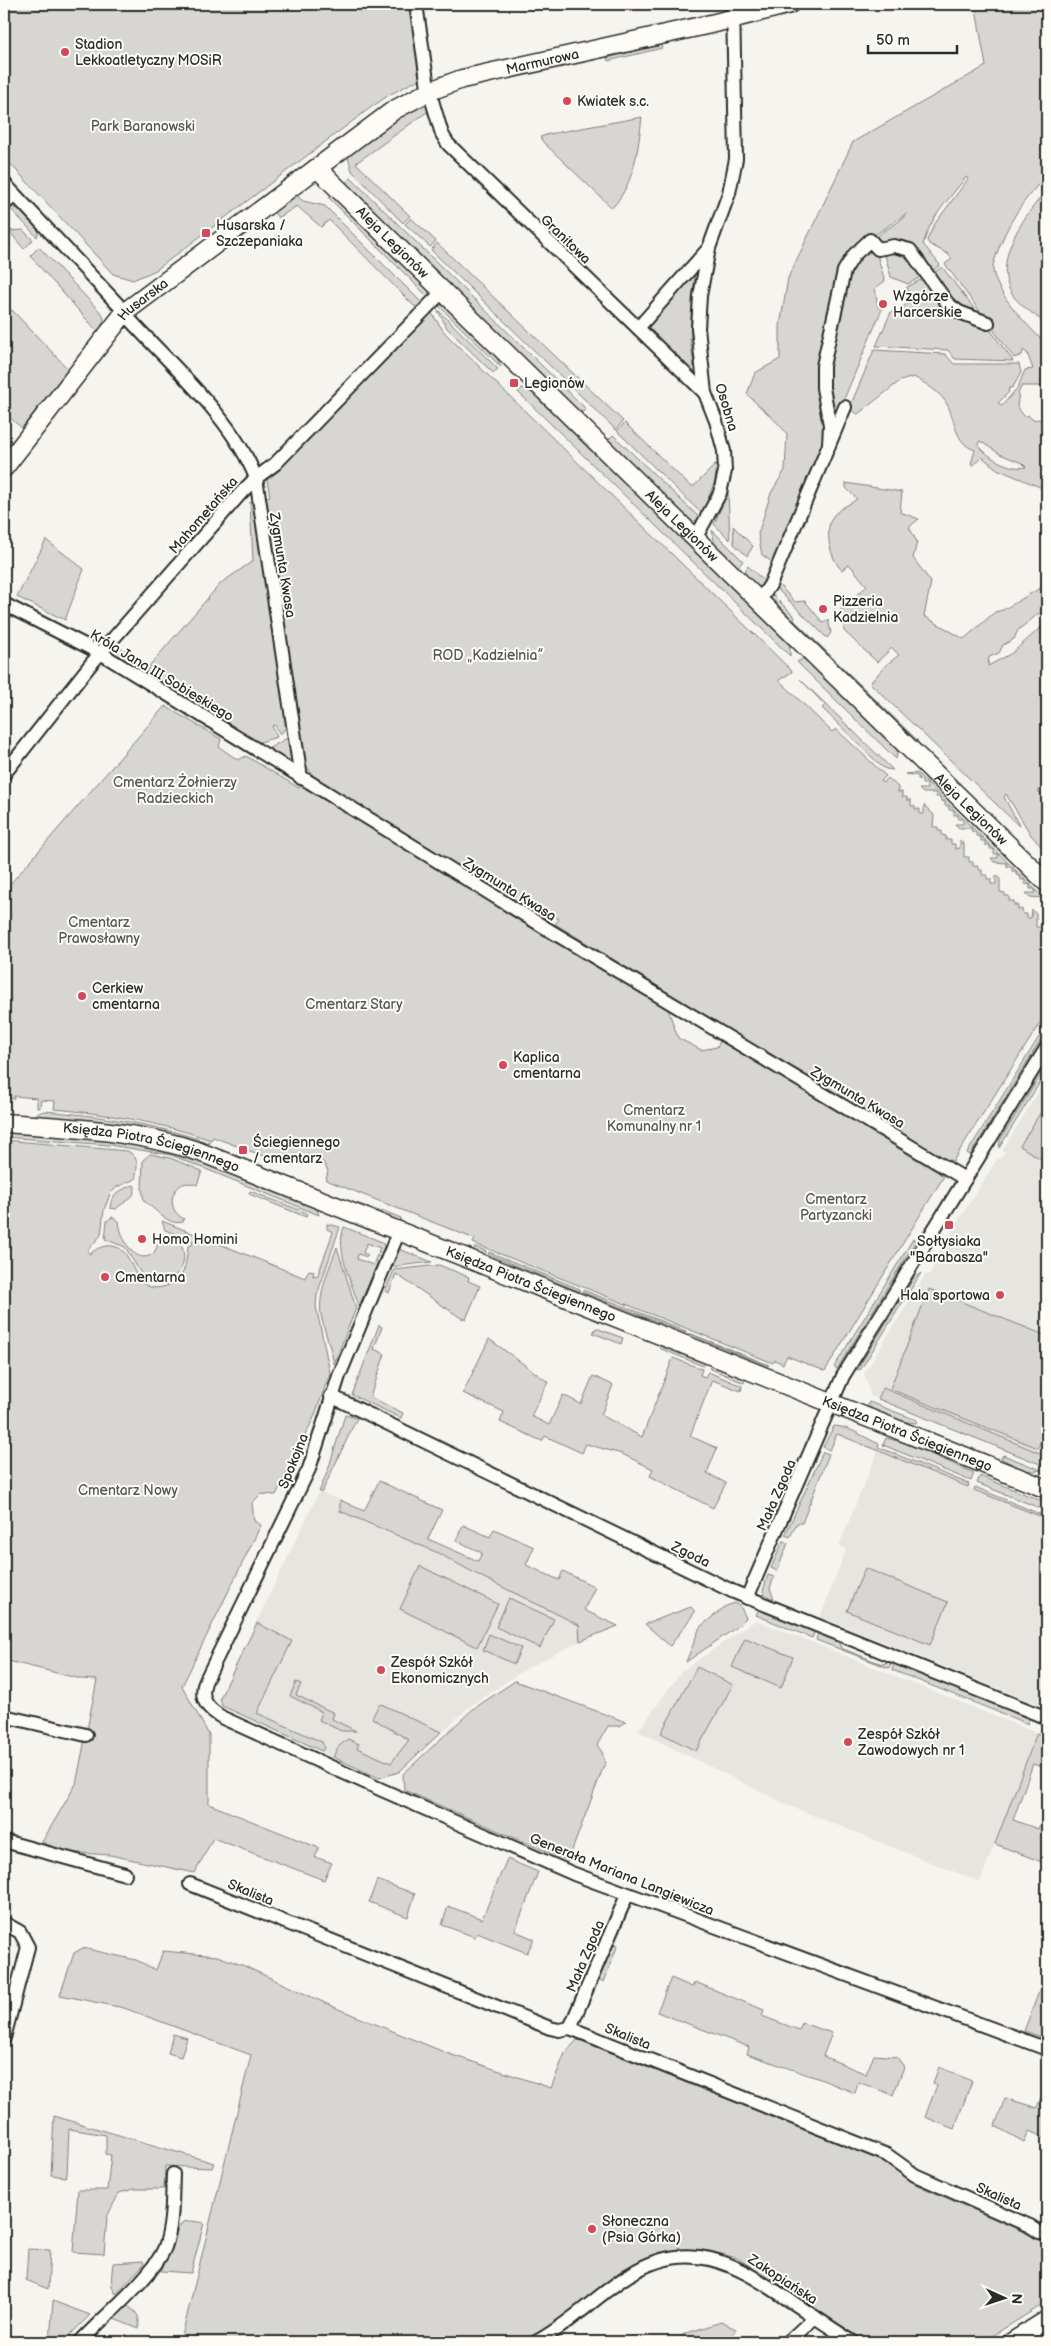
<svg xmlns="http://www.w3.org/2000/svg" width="1051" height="2346" viewBox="0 0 1051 2346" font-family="'Balsamiq Sans',sans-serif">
<rect width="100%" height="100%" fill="#f5f4ef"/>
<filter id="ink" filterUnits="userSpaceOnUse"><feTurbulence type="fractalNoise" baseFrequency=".02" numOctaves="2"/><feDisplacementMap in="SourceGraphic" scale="10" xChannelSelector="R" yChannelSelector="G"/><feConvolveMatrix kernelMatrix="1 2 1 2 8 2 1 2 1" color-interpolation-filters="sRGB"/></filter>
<g filter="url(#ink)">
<g fill="#e6e5e0">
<path d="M1047,1078V1459L1045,1466L871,1396L864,1374L926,1274L929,1275L934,1266L931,1264L998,1158L1000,1159L1005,1152L1002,1151Z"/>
<path d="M878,1451L1047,1519V1708L820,1617L846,1550L839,1545Z"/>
<path d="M319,1492L340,1500L341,1511L436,1552L480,1576L580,1625V1641L529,1667L470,1706L399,1772L379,1778L222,1706L220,1698Z"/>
<path d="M756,1620L1037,1733L980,1882L792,1807L638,1731L682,1671Z"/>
</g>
<g fill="#d7d6d2" stroke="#81807e" fill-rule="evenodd">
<path d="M4,4H411L421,78L389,95L366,111L156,270L133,280L113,274L4,157Z"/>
<path d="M975,4H1047V176C1024,197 1006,226 996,256C995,259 993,264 993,267C993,292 1031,329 1047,345V395L1040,386H1022L1019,391L1017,407L1025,417L1028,415L1033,420L1038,419L1047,424V490L997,469L982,457L973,465L971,464L975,450C953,443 956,417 945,401C937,390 926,384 914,377L900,381L858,414L849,409L874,350L945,354L954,364H1019L1021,373L1013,387L1008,389L1009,392L998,403L1002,406L1018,387L1025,370L1033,369L1027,353L1023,350L1022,355L1014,358L945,264L952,259L948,254L929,244L927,240L934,225L968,179L966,177C948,201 932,214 923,244L940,265L930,273L919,256L880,246L875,239C882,229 899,225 906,214L858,246L829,326L826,438L775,564L762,555L758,534L771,493L785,470L787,434C775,418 760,408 747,394L755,373L780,359V326L788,278L853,142L986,66ZM980,441L1000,454L1022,463L1026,467C1010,470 987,458 978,444Z"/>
<path d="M661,45L662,48L608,61L607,58Z"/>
<path d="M428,104L434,126L427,112L356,163L410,216L403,223L352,171L348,157C363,142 409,107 428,104Z"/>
<path d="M642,117C638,149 635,183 612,208L543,142L540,137L549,134Z"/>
<path d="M351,178L586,409L583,412L573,409L343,185Z"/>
<path d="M1047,190V325C1037,316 1023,308 1014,297C989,263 1024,216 1047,190Z"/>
<path d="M296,195L303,201L325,206L424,305L420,308L414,306L329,220L321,227L297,206L278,218L274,212Z"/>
<path d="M332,195L428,288L429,298L329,198Z"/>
<path d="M9,207L21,209L39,230L37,237Z"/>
<path d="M411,218L436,241L430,247L405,224Z"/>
<path d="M23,230L33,240L24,249L9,231Z"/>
<path d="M437,243L623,421L616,430L431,250Z"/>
<path d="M39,247L103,315L104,320L101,328L97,331L30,256Z"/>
<path d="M903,250L922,276L908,284L891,277L884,251Z"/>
<path d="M873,251L877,255L885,281L875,288L878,307L882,309L833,425L827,382L830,358L847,276L857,259Z"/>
<path d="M942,267L983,320L957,308L931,275Z"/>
<path d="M695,271L691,317L690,340L694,365L691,370H688L651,331L649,327Z"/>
<path d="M926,277L934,290L989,328L1013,361L955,359L948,350L876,346L891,312L896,313L909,302L907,287Z"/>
<path d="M441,305L447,307L496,356L501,367L439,306Z"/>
<path d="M437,309L498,369L493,373L447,328Z"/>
<path d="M12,310L68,369L22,428L4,413V321Z"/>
<path d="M431,312L445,333L456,344L791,670L792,672L779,680L832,732L836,729L886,776L881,781L883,783L888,778L898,787V792H902V797H907V800H911V806H915V809H920V814H924V805L934,815L933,827H938V831H942V835L946,836V840H951V844H955V849L960,848V840L964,844V857H969V862H973V866H978V870H982V875H987V879H991V884H996V875L1000,879V892L1005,893V896H1009V901H1014V905H1018V910L1022,909L1023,914H1027V918H1031L1032,910L1036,914V927H1041V931H1045V935L1047,936V1012L953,1161L941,1158L555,924L559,919L548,912L544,918L322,784L311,773L303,760L263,514L266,497L270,496L267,480Z"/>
<path d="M522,388L539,396L790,643V656L518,392Z"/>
<path d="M625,423L690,486H694L717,463L715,481L702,514L617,431Z"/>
<path d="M613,435L701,519L691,522L684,516L607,441Z"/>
<path d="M846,483L902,492L900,512L919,519L909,527L917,542L913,558L931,582L924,616L964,639L995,612L1003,610L1047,584V607L1018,630L1014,639L1003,645L999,653L989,657L988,666L1012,653L1047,622V786L1045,784L1038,791L1047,799V853L1031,835L1006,794L1004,797L1020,827L870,683L886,665L899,655L892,648L877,662L844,631L841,609L867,586L849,564L842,570C830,560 823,527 834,515C840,508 850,504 857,499L846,488Z"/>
<path d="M728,492L730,540L714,524Z"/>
<path d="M250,502L253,503L259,531L288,725L280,735L275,725L272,726L277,737L260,742L243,736L146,673L150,665L221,583L253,561Z"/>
<path d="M733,526L753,546L747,556L734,544Z"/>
<path d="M712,530L743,561L738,567L715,546Z"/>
<path d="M46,540L84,569L65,620L17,597Z"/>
<path d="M748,566L767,584L761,592L743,575Z"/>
<path d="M778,584L795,602L805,601L823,623L828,620L831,633L827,638L775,587Z"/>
<path d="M770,592L795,617L794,620L918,741L909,739L767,599Z"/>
<path d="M117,646L134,656L128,665L113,653Z"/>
<path d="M804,658L808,659L898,747L896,759L797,662Z"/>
<path d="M800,679L893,770L886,769L881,766L822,708L825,705Z"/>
<path d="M165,706L221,739L219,747L238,760L246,756L299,788L301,786L665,1005L668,1009L678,1038L701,1050L717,1047L720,1041L944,1176L825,1371L787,1356L783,1364L775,1360L773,1363L473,1243L475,1239L326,1180L328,1171L323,1162C310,1152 294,1148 285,1164L213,1137L211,1140C160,1122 108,1114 54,1109L55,1101L41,1100L40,1108H37V1098L14,1096V1099L4,1098V1103V891Z"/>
<path d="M289,737L292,741L293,767L266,750Z"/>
<path d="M917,773L1047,901V903H1044L1043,898L1030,897L1026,893H1035V889H1030V885L1025,884V880H1021L1020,876L1016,875V871H1012V867H1007V863L994,862L991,858H998V854H994V849H990V845H985V841H981V837L976,836V832H972L971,828H959L955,824H963V819H958V815H954V810H949V806H945V802L941,801L940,797H936V793H923L919,789H927V784H922V780L918,779V776L905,774Z"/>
<path d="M1047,1024V1030L970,1155L967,1153Z"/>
<path d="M1047,1064V1071L999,1148L1000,1140Z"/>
<path d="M1047,1102V1163L1020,1146Z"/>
<path d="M44,1111C102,1116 156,1124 210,1143L209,1144L36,1119V1114Z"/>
<path d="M4,1130L121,1139L170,1149L316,1206L319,1215L171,1155L109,1145L4,1137Z"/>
<path d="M4,1140L127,1151C139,1156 138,1167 135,1179L117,1187L110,1194L104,1210L101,1235L87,1251L90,1254C98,1247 108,1243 119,1248C136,1257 133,1299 169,1285C186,1278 186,1262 188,1246L192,1245L193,1241L165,1230L162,1221L305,1278L309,1270L314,1271L313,1276L318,1275L333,1232L327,1229V1224L340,1227L317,1295L316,1306L330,1373L315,1415L276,1495L261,1494L252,1503L254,1521L261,1525L182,1686L209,1735V1804L319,1848L315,1857L332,1863L324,1880L213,1838L195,1873L110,1855L64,1852L42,1842L76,1784L97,1680L81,1679L4,1660Z"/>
<path d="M150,1154L170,1158L202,1171L197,1185C175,1175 161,1207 184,1219L183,1222C167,1226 156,1209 144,1201L142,1189L143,1160Z"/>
<path d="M133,1185L135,1186C136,1199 124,1201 116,1209L110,1208C110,1195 122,1189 133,1185Z"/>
<path d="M250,1191L307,1213L306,1217L249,1194Z"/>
<path d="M356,1203L382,1212L384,1211L401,1218L400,1221L474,1250L475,1247L486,1251L485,1254L477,1255L355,1206Z"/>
<path d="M112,1217L119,1221C120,1237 135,1268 154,1253C162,1238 158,1229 179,1241C195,1266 169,1292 143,1277L125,1247L105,1239L107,1221Z"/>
<path d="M344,1227L382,1242L384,1247L381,1253L378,1252L380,1248L367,1243L363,1253L368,1255L367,1257L358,1254L357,1259L373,1265L377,1255L380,1257L359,1306C352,1284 335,1249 344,1227Z"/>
<path d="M913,1239L916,1241L837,1369L834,1367Z"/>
<path d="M337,1247L356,1308L334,1364C331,1347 324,1331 321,1315C318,1292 330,1267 337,1247Z"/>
<path d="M399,1249L432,1262L390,1267Z"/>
<path d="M489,1252L580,1289L579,1291L488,1254Z"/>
<path d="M439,1265L469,1277L468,1281L480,1286L466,1319L461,1318L396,1274L389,1293L385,1291L394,1270Z"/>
<path d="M921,1273L861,1369L857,1370L913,1279Z"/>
<path d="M929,1289L1047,1336V1424L1038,1448L890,1389Z"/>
<path d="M583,1290L686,1331V1333L582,1292Z"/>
<path d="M379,1325L382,1327L374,1349L385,1354L370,1397L403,1413L401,1418L352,1395Z"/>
<path d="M596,1328L623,1338L621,1344L593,1333Z"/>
<path d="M689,1333L769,1365L768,1366L689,1334Z"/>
<path d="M489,1339L548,1382L531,1416L549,1425L563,1395L581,1404L593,1376L613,1385L601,1415L642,1437L673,1358L702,1369L700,1375L705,1377L708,1372L742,1386L741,1391L712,1380L690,1436L717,1448L707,1473L726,1483L713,1508L650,1476L653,1469L622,1454L586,1444L582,1453L545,1436L542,1441L500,1422L504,1412L463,1393Z"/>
<path d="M662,1344L706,1361L703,1366L659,1348Z"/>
<path d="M714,1364L745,1377L744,1383L709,1368Z"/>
<path d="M883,1388L1047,1456L1045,1466L878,1399Z"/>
<path d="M869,1402L917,1420L916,1423L899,1421L872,1410L871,1407L867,1408Z"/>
<path d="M345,1415L357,1418L322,1492H319L328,1470Z"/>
<path d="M834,1426C851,1427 865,1438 879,1444L878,1447L969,1484L968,1487L837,1434L830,1450L823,1447Z"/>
<path d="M886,1438L905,1443L974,1473L971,1481L883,1445Z"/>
<path d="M823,1452L829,1454L802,1523H797L790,1537L785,1535Z"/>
<path d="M1003,1455L1041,1470C1028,1474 1013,1465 1001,1458Z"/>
<path d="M980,1476L1047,1503V1511L977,1483Z"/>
<path d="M379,1481L442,1510L428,1539L478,1561L482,1553L456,1540L463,1525L490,1537L494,1529L534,1547L526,1565L559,1580L563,1571L595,1587L584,1610L618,1626L580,1641L579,1625L480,1576L436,1552L340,1511V1500L364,1511Z"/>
<path d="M975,1487L1047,1517V1519L974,1490Z"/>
<path d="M783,1541L788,1543L777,1571L771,1568Z"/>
<path d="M420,1566L498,1604L477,1647L400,1609Z"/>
<path d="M865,1568L948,1602L930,1645L847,1611Z"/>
<path d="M768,1575L774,1577L770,1588L774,1599L765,1595L763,1591Z"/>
<path d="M509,1598L554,1619L540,1648L496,1627Z"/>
<path d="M735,1603L740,1606L746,1618L737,1627L686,1662L700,1627L726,1606Z"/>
<path d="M691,1607L695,1612L670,1646L645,1624Z"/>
<path d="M760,1607L815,1631L812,1638L756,1615Z"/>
<path d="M257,1623L292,1641L257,1713L322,1742L324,1748L322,1751L222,1706L220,1698Z"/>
<path d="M818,1633L838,1641L841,1648L882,1664L888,1662L891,1663L889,1668L816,1640Z"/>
<path d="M489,1634L521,1648L514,1664L483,1650Z"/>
<path d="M745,1638L793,1657L781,1688L732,1667Z"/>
<path d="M894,1664L1028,1717V1724L892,1670Z"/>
<path d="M697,1667L733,1685L696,1751L661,1733Z"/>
<path d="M515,1681L626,1722L620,1726H608L597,1745L602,1752L605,1763L568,1861L404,1790L403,1774L473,1709Z"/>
<path d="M296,1682L301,1684L296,1695L334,1713L332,1719L356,1731H341L319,1720L322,1712L290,1696Z"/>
<path d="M381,1704L441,1732L399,1772L379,1778L333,1757L338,1747L348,1739L359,1744L357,1748L391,1763L409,1740L372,1718L378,1706Z"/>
<path d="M1037,1733L1047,1737V1769L1033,1764L1013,1820L1038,1829L1041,1821L1047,1824V1843L1045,1848L1047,1850V1864L995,1844Z"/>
<path d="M507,1859L538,1872L515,1931L534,1939L527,1953L477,1933L475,1937L442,1925L448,1906L482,1919Z"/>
<path d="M377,1880L415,1894L408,1917L369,1902Z"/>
<path d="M613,1944L618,1945L603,1982L599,1979Z"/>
<path d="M83,1948L136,1960L156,1970L163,1951L217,1956L242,1965L336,2008L449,2054L551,2088L565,2053L577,2040L582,2041L883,2161L915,2184L1044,2241L1047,2245V2302L982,2342H867L737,2258L709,2251L686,2250L661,2252L642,2259L622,2270L558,2320L528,2339L513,2342H179L178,2340L181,2338L183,2332L251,2055L124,2008L60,1995L74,1953Z"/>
<path d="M1047,1971V2039L1024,2031Z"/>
<path d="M671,1978L692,1987L695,1982L764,2010L762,2016L799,2030L802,2023L832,2033L823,2056L866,2074L874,2055L897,2057L904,2067L893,2095L858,2082L855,2093L820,2079L747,2054L749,2047L657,2012Z"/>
<path d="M173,2034L187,2038L181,2057L168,2053Z"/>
<path d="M939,2067L972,2081L954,2129L925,2117L937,2085L933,2083Z"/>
<path d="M1047,2080V2131L1045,2138L1029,2131L1024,2142L995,2126L1005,2098L1037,2108Z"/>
<path d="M54,2116L214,2163L212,2168L165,2166L164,2189H134L119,2193L107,2217L104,2254L73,2252L78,2190H107L111,2155L106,2154V2135L69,2129L67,2175L65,2177L51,2175Z"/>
<path d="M192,2221L204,2223L191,2273L161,2271L178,2228L183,2222Z"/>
<path d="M28,2249L50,2250L48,2289L26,2280Z"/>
<path d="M143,2261L144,2264L116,2294C109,2287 112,2273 113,2263Z"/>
<path d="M53,2301L90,2315L72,2333L67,2342H50Z"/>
<path d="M126,2305C137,2312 140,2315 139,2329L114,2319Z"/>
<path d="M721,2322L736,2329L728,2342L721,2340L718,2342H675L684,2334Z"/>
</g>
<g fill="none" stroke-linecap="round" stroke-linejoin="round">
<defs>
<g id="street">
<path d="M416,4L428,87L442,134L448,144L705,393"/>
<path d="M4,183L125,312L131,321C174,368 233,419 256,478L301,778"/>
<path d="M4,204L15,195"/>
<path d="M638,328L709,248"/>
<path d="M829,445L830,425L823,388V366L844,271L854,255L870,240L878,249L894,246L910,250L948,304L959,312L988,323"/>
<path d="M695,539L720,493L725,471L724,451L716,421L705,393L698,328L700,296L709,248L729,193L736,159L733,4"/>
<path d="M759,601L770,585L845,407"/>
<path d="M4,604L102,654L549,930L965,1179"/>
<path d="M4,774L91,664L241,493L256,478L275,464L442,292"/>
<path d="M399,1231L339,1376L309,1469L205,1682C199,1700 208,1709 223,1718L382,1790L574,1874L1047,2049"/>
<path d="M331,1396L734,1592L1047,1718"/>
<path d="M747,1598L843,1376L1047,1047"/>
<path d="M4,1716L86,1735"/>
<path d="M4,1841L125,1874"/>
<path d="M190,1884L550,2028L559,2030L570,2028L887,2155L915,2175L1030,2226L1039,2232L1047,2233"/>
<path d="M4,1923L20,1932L28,1947L4,2038"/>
<path d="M570,2028L627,1895"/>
<path d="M80,2342C103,2317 153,2277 165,2247C173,2224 172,2198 173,2174"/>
<path d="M536,2342C570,2324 596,2296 629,2275C689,2237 734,2263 786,2298C809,2313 831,2328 853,2342"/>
<path d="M788,2342L815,2317"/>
</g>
<g id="secondary">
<path id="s1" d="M317,168L1047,883"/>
<path id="s2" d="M4,468L125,312L394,110L430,91L462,79L715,23L790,4"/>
<path id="s3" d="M4,1123C70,1128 136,1130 200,1152L1047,1489"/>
<path d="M1012,2342L1047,2320"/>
</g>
</defs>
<use href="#street" stroke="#2b2b2b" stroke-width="16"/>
<use href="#secondary" stroke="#2b2b2b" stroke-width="21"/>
<use href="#street" stroke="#fdfcf7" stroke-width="12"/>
<use href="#secondary" stroke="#fdfcf7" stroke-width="18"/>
</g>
</g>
<g fill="#d1495b" stroke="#fdfcf7" stroke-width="2">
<circle cx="65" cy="52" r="5"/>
<circle cx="567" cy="101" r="5"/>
<rect x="201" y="228" width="10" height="10" rx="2.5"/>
<circle cx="883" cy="304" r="5"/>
<rect x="509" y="378" width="10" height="10" rx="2.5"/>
<circle cx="823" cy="609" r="5"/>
<circle cx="82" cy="996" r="5"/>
<circle cx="503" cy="1065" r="5"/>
<rect x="238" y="1145" width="10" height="10" rx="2.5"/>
<rect x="944" y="1220" width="10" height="10" rx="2.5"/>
<circle cx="142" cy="1239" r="5"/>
<circle cx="105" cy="1277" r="5"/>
<circle cx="1000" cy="1295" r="5"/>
<circle cx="381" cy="1670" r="5"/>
<circle cx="848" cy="1742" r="5"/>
<circle cx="592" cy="2229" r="5"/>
</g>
<g text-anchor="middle" stroke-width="4" stroke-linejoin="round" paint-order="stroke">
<g font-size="14" fill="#2b2b2b" stroke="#fdfcf7" text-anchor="start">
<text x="75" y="49">Stadion<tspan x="75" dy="16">Lekkoatletyczny MOSiR</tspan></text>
<text x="577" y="106">Kwiatek s.c.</text>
<text x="216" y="230">Husarska /<tspan x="216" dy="16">Szczepaniaka</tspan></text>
<text x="893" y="301">Wzgórze<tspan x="893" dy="16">Harcerskie</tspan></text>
<text x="524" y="388">Legionów</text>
<text x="833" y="606">Pizzeria<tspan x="833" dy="16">Kadzielnia</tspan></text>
<text x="92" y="993">Cerkiew<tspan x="92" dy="16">cmentarna</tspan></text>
<text x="513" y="1062">Kaplica<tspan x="513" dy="16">cmentarna</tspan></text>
<text x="253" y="1147">Ściegiennego<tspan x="253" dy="16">/ cmentarz</tspan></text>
<text x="152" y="1244">Homo Homini</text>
<text x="949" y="1246" text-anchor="middle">Sołtysiaka<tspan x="949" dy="16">"Barabasza"</tspan></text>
<text x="115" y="1282">Cmentarna</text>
<text x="990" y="1300" text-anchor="end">Hala sportowa</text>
<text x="391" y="1667">Zespół Szkół<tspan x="391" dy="16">Ekonomicznych</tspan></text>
<text x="858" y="1739">Zespół Szkół<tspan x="858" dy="16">Zawodowych nr 1</tspan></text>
<text x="602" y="2226">Słoneczna<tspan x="602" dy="16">(Psia Górka)</tspan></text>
</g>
<g font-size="14" fill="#2b2b2b" stroke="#fdfcf7">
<text dy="5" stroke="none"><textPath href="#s2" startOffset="691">Marmurowa</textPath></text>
<text transform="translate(566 239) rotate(44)" y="5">Granitowa</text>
<text dy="5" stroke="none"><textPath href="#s1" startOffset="106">Aleja Legionów</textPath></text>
<text dy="5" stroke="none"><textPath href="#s2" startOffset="219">Husarska</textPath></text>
<text transform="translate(727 407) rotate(73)" y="5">Osobna</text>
<text transform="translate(203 515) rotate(-49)" y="5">Mahometańska</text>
<text dy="5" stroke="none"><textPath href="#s1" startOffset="511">Aleja Legionów</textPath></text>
<text transform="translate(283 565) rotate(81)" y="5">Zygmunta Kwasa</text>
<text transform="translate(162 675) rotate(31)" y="5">Króla Jana III Sobieskiego</text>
<text dy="5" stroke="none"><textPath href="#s1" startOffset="916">Aleja Legionów</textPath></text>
<text transform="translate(510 889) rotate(32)" y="5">Zygmunta Kwasa</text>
<text transform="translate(858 1097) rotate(31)" y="5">Zygmunta Kwasa</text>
<text dy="5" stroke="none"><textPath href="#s3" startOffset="150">Księdza Piotra Ściegiennego</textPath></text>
<text dy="5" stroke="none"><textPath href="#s3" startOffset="555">Księdza Piotra Ściegiennego</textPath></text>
<text dy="5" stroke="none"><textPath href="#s3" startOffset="960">Księdza Piotra Ściegiennego</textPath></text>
<text transform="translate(293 1461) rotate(-68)" y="5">Spokojna</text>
<text transform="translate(776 1495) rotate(-66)" y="5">Mała Zgoda</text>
<text transform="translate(691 1554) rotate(26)" y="5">Zgoda</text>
<text transform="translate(622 1874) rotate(22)" y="5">Generała Mariana Langiewicza</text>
<text transform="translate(251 1892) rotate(22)" y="5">Skalista</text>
<text transform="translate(585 1956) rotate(-67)" y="5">Mała Zgoda</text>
<text transform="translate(628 2036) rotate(22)" y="5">Skalista</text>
<text transform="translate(999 2196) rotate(24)" y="5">Skalista</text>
<text transform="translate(783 2279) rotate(33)" y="5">Zakopiańska</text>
</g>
<g font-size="14" fill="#565655" stroke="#fdfcf7">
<text x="143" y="131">Park Baranowski</text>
<text x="488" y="660">ROD „Kadzielnia”</text>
<text x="175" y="787">Cmentarz Żołnierzy<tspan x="175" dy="16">Radzieckich</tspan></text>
<text x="99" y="927">Cmentarz<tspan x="99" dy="16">Prawosławny</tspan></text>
<text x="354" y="1009">Cmentarz Stary</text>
<text x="654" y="1115">Cmentarz<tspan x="654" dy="16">Komunalny nr 1</tspan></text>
<text x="836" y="1204">Cmentarz<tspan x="836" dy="16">Partyzancki</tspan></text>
<text x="128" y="1495">Cmentarz Nowy</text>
</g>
</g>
<rect width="1051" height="2346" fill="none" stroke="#fdfcf7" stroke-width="20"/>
<rect x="10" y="10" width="1031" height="2326" fill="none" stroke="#2b2b2b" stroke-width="2" filter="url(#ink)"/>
<g transform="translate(1004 2298) rotate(93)" stroke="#fdfcf7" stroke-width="4" paint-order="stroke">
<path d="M0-4L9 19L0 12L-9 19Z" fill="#2b2b2b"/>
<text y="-8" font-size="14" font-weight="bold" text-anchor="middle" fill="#2b2b2b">N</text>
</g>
<path d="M868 45v8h89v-8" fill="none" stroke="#2b2b2b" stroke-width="2.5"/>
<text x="876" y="45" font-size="15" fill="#2b2b2b" stroke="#fdfcf7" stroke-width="4" paint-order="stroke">50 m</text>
</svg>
